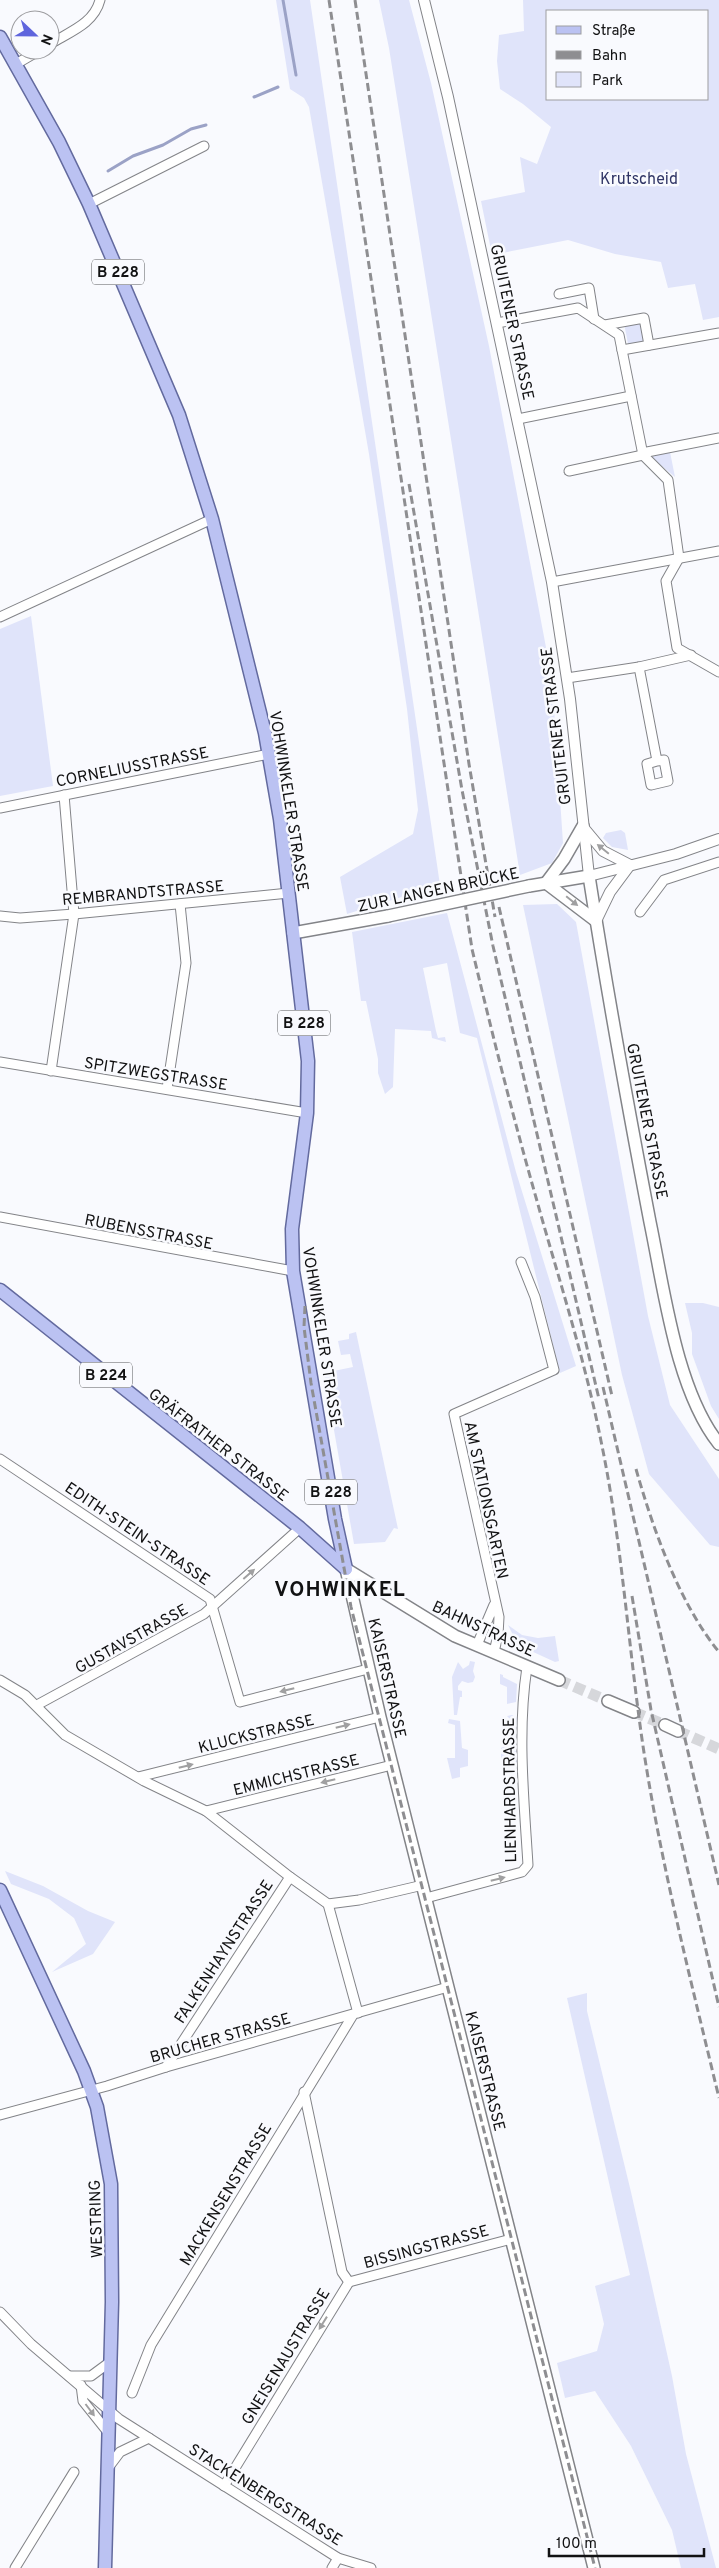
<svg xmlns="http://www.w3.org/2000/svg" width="719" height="2568" viewBox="0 0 719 2568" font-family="Overpass,sans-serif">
<rect width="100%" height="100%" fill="#f9fafe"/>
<g fill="#e0e4fa" fill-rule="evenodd">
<path d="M276,0H310L440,885L347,914L340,877L413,834L418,810L407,709L369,454L309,107L304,98L290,89Z"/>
<path d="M379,0H409L431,83L489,346L552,679L563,843L552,863L520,875L389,48Z"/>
<path d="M523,0H719V317L703,320L695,284L668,288L661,262L615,254L568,240L492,255L481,201L525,192L520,157L537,164L551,127L523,104L500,89L497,61L499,35L524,31ZM548,11H708V99H548Z"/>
<path d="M641,320L645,341L628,344L624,323Z"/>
<path d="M670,452L675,477L653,459V455Z"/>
<path d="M31,616L53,786L0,796V629Z"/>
<path d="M621,830L625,833L628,850L612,847L603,838L606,833Z"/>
<path d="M557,904L576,922L648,1316L670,1405L719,1479V1547L710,1545L649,1474L622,1375L523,905Z"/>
<path d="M447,913L516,1172L576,1366L560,1373L477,1038L460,1033L447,963L423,968L436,1031L438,1038L445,1037L446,1042L432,1038L431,1031L395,1029L393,1087L385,1094L378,1073V1059L366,1001H361L352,932Z"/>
<path d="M685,1303H703L719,1307V1419L711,1406L692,1354V1333Z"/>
<path d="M356,1332L398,1529L394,1528L385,1542L354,1544L324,1373L353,1367L350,1354L341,1355L338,1341L349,1339V1334Z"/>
<path d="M508,1625L522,1635L538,1638L555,1636L559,1661L555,1662L518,1645Z"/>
<path d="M470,1661L475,1662L473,1671L475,1677L473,1682L468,1683L462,1681L458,1686V1690L462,1691V1697H460L457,1715H454L452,1677L458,1662L463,1669L469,1665Z"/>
<path d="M500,1674L503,1675V1677L517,1684L516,1702L507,1704V1687L500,1684Z"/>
<path d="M512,1715L517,1718L514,1750L517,1752V1765L506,1768L501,1764V1748L511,1743V1720L507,1716Z"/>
<path d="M449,1719L460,1721L462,1748L468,1750V1766L460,1768V1777L452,1779L447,1758H455V1725L448,1723Z"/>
<path d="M5,1871L43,1886L88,1911L115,1922L93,1954L52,1972L86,1944L74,1918L49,1899L11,1884Z"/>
<path d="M587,1993V2011L631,2192L672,2376L686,2454L716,2568H681L672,2530L631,2446L595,2391L565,2398L557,2363L597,2351L604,2324L595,2286L630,2275L567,1998Z"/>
</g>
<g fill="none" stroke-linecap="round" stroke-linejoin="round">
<g stroke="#9ba2c6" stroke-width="3">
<path d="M283,0L296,75"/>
<path d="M254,97L278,87"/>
<path d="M108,171L133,156L163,145L191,129L206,125"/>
</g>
<g stroke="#d6d7db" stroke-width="11" stroke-dasharray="11 5.5" stroke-linecap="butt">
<path d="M559,1680L608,1701"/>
<path d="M634,1712L665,1725"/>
<path d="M678,1731L719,1749"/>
</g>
<defs>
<g id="minor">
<path d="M50,44C69,32 94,24 100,0"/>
<path d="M16,64L40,50"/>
<path d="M89,204L204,146"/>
<path d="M559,294L589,288L594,319"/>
<path d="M497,323L578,308L619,335L643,455L668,480L679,558L666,581L677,648L719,672"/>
<path d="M605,325L644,318L649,345"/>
<path d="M622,350L719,333"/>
<path d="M518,419L631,396"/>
<path d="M642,453L719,438"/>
<path d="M569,471L643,455"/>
<path d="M552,582L719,551"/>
<path d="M0,617L212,519"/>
<path d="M639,667L657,761L647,764L651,785L668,781L664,760L657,761"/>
<path d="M567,678L639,667L691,655"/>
<path d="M0,808L269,754"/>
<path d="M640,912L664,880L719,862"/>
<path d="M0,916L20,918L74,914L289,893"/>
<path d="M0,1062L307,1113"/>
<path d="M51,1071L74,914L64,795"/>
<path d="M167,1089L186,963L180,904"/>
<path d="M0,1217L293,1271"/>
<path d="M0,1459L210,1599L240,1702L368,1669"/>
<path d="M477,1645L494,1605"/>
<path d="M494,1652L498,1635L499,1617L454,1414L554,1370L535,1297L521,1262"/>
<path d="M0,1680L25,1695L65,1735L144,1781L206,1811L290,1877L328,1904L359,1900L423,1885"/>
<path d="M37,1705L204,1614L300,1528"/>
<path d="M138,1777L380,1717"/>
<path d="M206,1811L392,1765"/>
<path d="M426,1898L522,1872L528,1865C524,1799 517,1732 527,1667"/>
<path d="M328,1904L358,2013"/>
<path d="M166,2067L290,1877"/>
<path d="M304,2092L342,2272L349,2282"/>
<path d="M0,2115L107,2086L166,2067L448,1987"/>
<path d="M349,2282L511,2239"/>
<path d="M0,2312L31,2344L119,2419L338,2558L371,2568"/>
<path d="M69,2376H91L110,2362"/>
<path d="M81,2385L83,2401L107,2431"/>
<path d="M132,2393L151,2345L353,2015"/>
<path d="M108,2468L120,2452L149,2438"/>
<path d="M224,2486L349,2282"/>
<path d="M15,2568L74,2472"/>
<path d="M332,2568L338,2558"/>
</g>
<g id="tertiary">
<path d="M424,0L448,97L552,582L570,699L589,876L676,854L719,839"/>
<path d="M583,827L603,851L630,865"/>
<path d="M596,921L610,892L630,865"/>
</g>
<g id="secondary">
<path d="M546,883L564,859L583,826"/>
<path d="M546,883L596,921"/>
<path d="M529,886L589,876C607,991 628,1107 650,1222C664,1289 676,1390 719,1444"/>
<path d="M293,933L388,916"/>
<path d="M346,1569L380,1717L594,2568"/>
<path d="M346,1569L455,1636L559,1680"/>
<path d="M608,1701L634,1712"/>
<path d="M665,1725L678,1731"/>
</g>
<g id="primary">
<path d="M0,37L59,142L89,204L179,415L212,519L265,733L280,819L308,1061L307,1113L292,1229L293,1271L335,1519L346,1569"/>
<path d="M0,1290L300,1528L346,1569"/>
<path d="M0,1890L84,2071L97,2107L111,2184L112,2302L105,2568"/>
</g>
</defs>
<use href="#minor" stroke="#838488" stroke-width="11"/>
<use href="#tertiary" stroke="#838488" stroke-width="12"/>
<use href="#secondary" stroke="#838488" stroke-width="14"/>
<use href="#primary" stroke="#636a9e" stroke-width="15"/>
<use href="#minor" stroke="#fff" stroke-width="9"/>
<use href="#tertiary" stroke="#fff" stroke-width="10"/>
<use href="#secondary" stroke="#fff" stroke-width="11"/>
<use href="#primary" stroke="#bbc2f2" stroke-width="12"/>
<g stroke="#8e8e91" stroke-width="3" stroke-dasharray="8 4" stroke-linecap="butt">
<path d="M329,0L472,949C492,1033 513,1117 537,1201C559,1280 585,1360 601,1441C622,1542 628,1644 643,1746C661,1865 691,1981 719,2098"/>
<path d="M355,0L469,764L495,917"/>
<path d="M409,484L462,790L493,946L599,1399"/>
<path d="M499,907L612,1396"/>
<path d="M305,1306L304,1327L311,1383L351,1607L595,2568"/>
<path d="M603,1387L719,1885"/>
<path d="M636,1469C653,1529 679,1603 719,1652"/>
<path d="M632,1596L651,1710L719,2007"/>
</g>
<defs>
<path id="secondary-bridge" d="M388,916L529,886"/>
</defs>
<use href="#secondary-bridge" stroke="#838488" stroke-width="14" stroke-linecap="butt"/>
<use href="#secondary-bridge" stroke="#fff" stroke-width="11"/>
</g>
<defs><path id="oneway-solid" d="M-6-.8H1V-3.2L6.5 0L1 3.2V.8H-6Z" transform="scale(1.25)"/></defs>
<g fill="#a0a0a1">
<use href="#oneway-solid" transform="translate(603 849) rotate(-141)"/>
<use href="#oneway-solid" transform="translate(572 901) rotate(39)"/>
<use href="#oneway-solid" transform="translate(249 1574) rotate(-41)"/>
<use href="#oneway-solid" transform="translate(287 1690) rotate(166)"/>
<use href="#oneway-solid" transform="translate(343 1726) rotate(-14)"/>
<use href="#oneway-solid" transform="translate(186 1766) rotate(-14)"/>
<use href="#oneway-solid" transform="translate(328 1781) rotate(166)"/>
<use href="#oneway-solid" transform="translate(498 1879) rotate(-14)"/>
<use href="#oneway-solid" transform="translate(323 2323) rotate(122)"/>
<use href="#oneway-solid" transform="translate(90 2410) rotate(53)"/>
</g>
<g text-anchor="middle" stroke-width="5" stroke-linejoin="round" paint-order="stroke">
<g fill="#f9fafe" stroke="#57585a" stroke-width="1">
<rect x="92" y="259.5" width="52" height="25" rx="4"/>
<rect x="278" y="1010.5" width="52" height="25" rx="4"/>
<rect x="80" y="1362.5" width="52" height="25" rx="4"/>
<rect x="305" y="1479.5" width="52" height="25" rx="4"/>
</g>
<g font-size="15" font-weight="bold" fill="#121213">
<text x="118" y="277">B 228</text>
<text x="304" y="1028">B 228</text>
<text x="106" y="1380">B 224</text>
<text x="331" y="1497">B 228</text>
</g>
<g font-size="16" fill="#313666" stroke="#f9fafe">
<text x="639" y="184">Krutscheid</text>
</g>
<g font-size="16" fill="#121213" stroke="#f9fafe">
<text transform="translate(513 322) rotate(78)" y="6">GRUITENER STRASSE</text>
<text transform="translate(555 726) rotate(-97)" y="6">GRUITENER STRASSE</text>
<text transform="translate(132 766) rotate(-11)" y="6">CORNELIUSSTRASSE</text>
<text transform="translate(290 801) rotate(81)" y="6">VOHWINKELER STRASSE</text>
<text transform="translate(438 889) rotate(-12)" y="6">ZUR LANGEN BRÜCKE</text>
<text transform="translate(143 892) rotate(-5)" y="6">REMBRANDTSTRASSE</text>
<text transform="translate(156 1073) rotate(9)" y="6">SPITZWEGSTRASSE</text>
<text transform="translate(648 1121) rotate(79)" y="6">GRUITENER STRASSE</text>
<text transform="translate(149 1231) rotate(11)" y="6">RUBENSSTRASSE</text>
<text transform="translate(323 1337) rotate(81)" y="6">VOHWINKELER STRASSE</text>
<text transform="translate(219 1444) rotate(38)" y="6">GRÄFRATHER STRASSE</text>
<text transform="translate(487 1500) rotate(78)" y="6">AM STATIONSGARTEN</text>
<text transform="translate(138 1533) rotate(34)" y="6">EDITH-STEIN-STRASSE</text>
<text transform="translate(484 1628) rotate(25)" y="6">BAHNSTRASSE</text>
<text transform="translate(131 1638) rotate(-29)" y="6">GUSTAVSTRASSE</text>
<text transform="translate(388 1678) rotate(77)" y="6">KAISERSTRASSE</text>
<text transform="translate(256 1733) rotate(-14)" y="6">KLUCKSTRASSE</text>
<text transform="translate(296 1774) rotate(-14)" y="6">EMMICHSTRASSE</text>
<text transform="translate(509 1790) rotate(-91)" y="6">LIENHARDSTRASSE</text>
<text transform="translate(223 1951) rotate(-57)" y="6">FALKENHAYNSTRASSE</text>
<text transform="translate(220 2037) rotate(-16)" y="6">BRUCHER STRASSE</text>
<text transform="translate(486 2071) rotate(76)" y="6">KAISERSTRASSE</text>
<text transform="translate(225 2194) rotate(-59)" y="6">MACKENSENSTRASSE</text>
<text transform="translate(95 2219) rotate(-92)" y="6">WESTRING</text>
<text transform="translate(426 2246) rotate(-15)" y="6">BISSINGSTRASSE</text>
<text transform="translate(285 2356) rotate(-59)" y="6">GNEISENAUSTRASSE</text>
<text transform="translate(266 2494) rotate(32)" y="6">STACKENBERGSTRASSE</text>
</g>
<g font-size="21" font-weight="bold" letter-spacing="1" fill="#121213" stroke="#f9fafe">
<text x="340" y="1596">VOHWINKEL</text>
</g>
</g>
<rect x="546" y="10" width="162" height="90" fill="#f9fafe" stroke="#9d9da0"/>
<rect x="556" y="26" width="25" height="8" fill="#bbc2f2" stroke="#9d9da0"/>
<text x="592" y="35" font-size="15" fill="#121213">Straße</text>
<rect x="556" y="51" width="25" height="8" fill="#8e8e91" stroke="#9d9da0"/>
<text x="592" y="60" font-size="15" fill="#121213">Bahn</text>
<rect x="556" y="72" width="25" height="15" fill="#e0e4fa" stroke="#9d9da0"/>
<text x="592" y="85" font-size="15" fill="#121213">Park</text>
<g transform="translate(35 35) rotate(112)"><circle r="24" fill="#f9fafe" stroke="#9d9da0"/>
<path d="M0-4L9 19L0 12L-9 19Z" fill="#5f65dd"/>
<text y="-8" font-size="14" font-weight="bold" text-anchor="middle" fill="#121213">N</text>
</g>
<path d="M549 2548v8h155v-8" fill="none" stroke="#121213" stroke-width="2.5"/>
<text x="556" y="2548" font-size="15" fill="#121213" stroke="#f9fafe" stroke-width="4" paint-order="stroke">100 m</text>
</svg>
